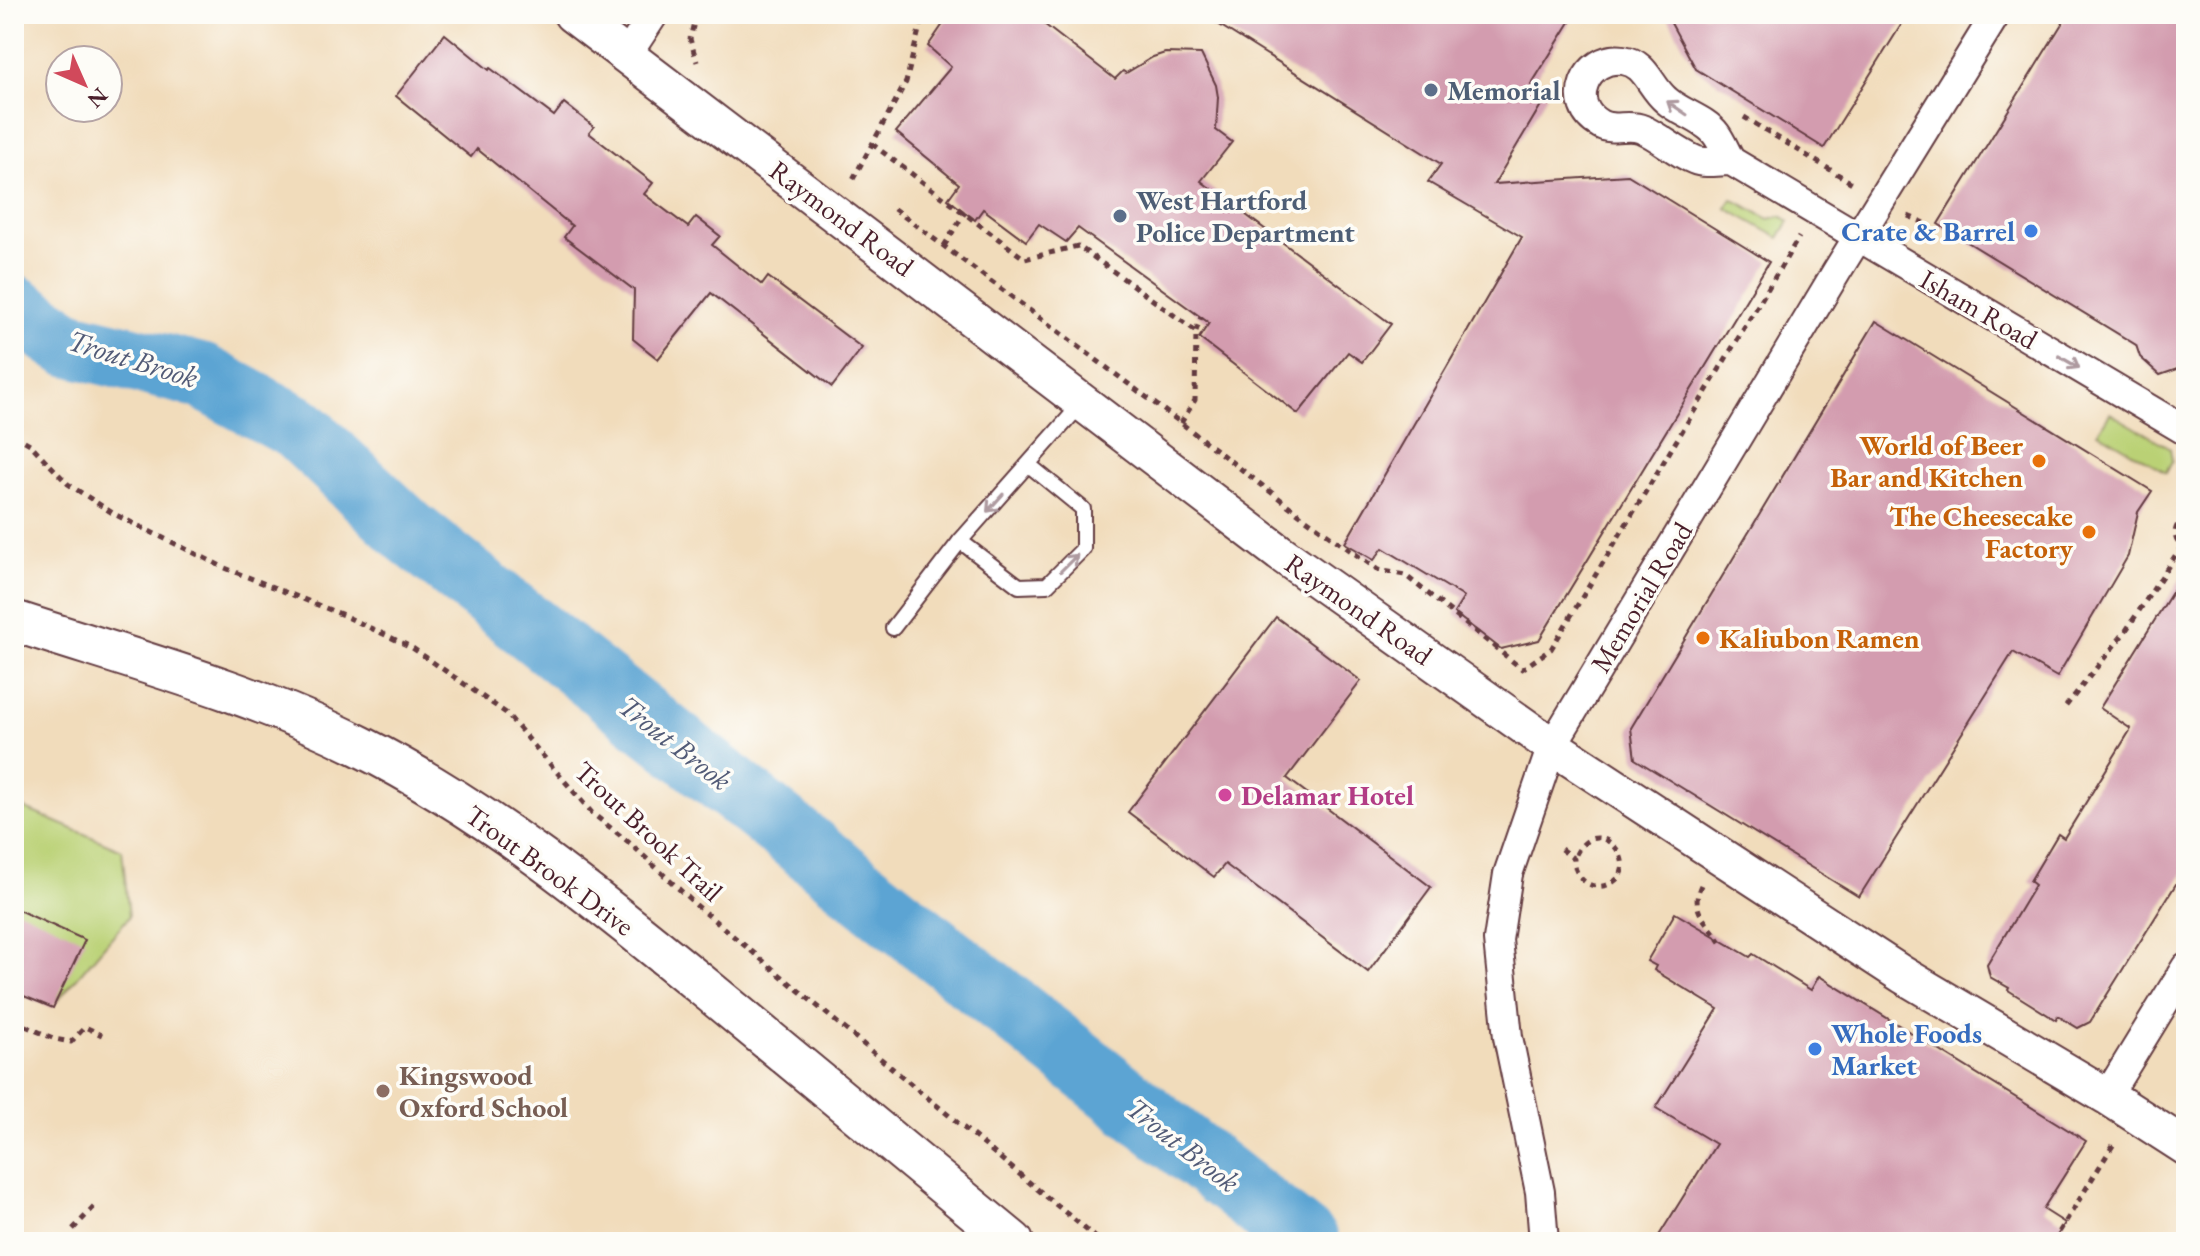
<svg xmlns="http://www.w3.org/2000/svg" width="2200" height="1256" viewBox="0 0 2200 1256" font-family="'EB Garamond',serif">
<rect width="100%" height="100%" fill="#fdfcf7"/>
<filter id="ink" filterUnits="userSpaceOnUse"><feTurbulence type="fractalNoise" baseFrequency=".0125" numOctaves="2"/><feDisplacementMap in="SourceGraphic" scale="16" xChannelSelector="R" yChannelSelector="G"/><feConvolveMatrix kernelMatrix="1 2 1 2 8 2 1 2 1" color-interpolation-filters="sRGB"/></filter>
<filter id="wash" filterUnits="userSpaceOnUse"><feTurbulence type="fractalNoise" baseFrequency=".006" numOctaves="4" result="noise"/><feDisplacementMap in="SourceGraphic" scale="32" xChannelSelector="R" yChannelSelector="G"/><feGaussianBlur stdDeviation="1.8" result="paint"/><feColorMatrix in="noise" values="0 0 0 0 0 0 0 0 0 0 0 0 0 0 0 0 0 1.4 0 .05"/><feComposite in="paint" operator="in"/></filter>
<g filter="url(#wash)">
<rect width="100%" height="100%" fill="#f1dcbb"/>
<g fill="#bad175" stroke="#827850" stroke-width="2">
<path d="M1732,199L1769,219L1781,216L1789,221L1779,238L1726,208Z"/>
<path d="M2110,413L2170,448L2172,461L2166,472L2098,432Z"/>
<path d="M14,804L122,850L129,917L58,1000L14,962Z"/>
</g>
<g fill="none" stroke-linecap="round" stroke-linejoin="round">
<path stroke="#5ba4d3" stroke-width="66" d="M14,307L67,343L201,376L298,428L409,532L1306,1242"/>
</g>
<g id="blocks">
<g fill="#d39caf">
<path d="M950,14H1031L1115,79L1123,71L1126,73L1153,57L1165,53L1201,54L1216,85L1218,97L1216,130L1232,142L1201,181L1391,324L1362,362L1348,352L1298,414L1199,338L1209,323L1078,228L1066,242L1039,224L1026,241L983,209L975,220L948,199L959,184L896,132L951,67L928,46Z"/>
<path d="M1202,14H1575L1531,85L1547,95L1494,184L1628,175L1769,262L1539,640L1501,649L1454,613L1464,597L1383,548L1374,560L1345,543L1522,237L1428,182L1441,164Z"/>
<path d="M1666,14H1908L1824,148L1696,69Z"/>
<path d="M2068,14H2186V366L2160,375L2140,357L2136,345L1938,224Z"/>
<path d="M445,34L489,70L490,68L554,116L564,103L594,127L589,133L653,183L644,194L688,227L696,217L720,236L712,245L762,285L768,277L862,348L832,387L711,293L658,359L633,339L634,290L564,237L572,226L477,149L471,157L396,96Z"/>
<path d="M1876,321L2152,491L2138,512L2128,556L2057,677L2013,652L1859,897L1635,759L1631,728Z"/>
<path d="M2186,570V868L2090,1022L2078,1028L2058,1016L2056,1020L2008,990L2009,988L1990,977L1987,965L2035,885L2030,881L2058,834L2064,838L2131,729L2100,708Z"/>
<path d="M1276,617L1361,681L1287,778L1431,887L1368,972L1225,864L1214,877L1128,812Z"/>
<path d="M14,908L85,940L53,1008L14,992Z"/>
<path d="M1675,913L1750,957L1753,954L1811,990L1819,976L2086,1141L2043,1209L2065,1223L2053,1242H1655L1716,1144L1656,1108L1718,1009L1654,970L1656,966L1647,961Z"/>
</g>
</g>
</g>
<g filter="url(#ink)">
<use href="#blocks" fill-opacity="0" stroke="#633b41" stroke-width="2"/>
<g fill="none" stroke-linecap="round" stroke-linejoin="round">
<defs>
<g id="service">
<path d="M960,541L1019,586L1047,585L1083,549V509L1029,465"/>
<path d="M893,628L960,541L1083,402"/>
</g>
<g id="minor">
<path d="M627,55L654,14"/>
<path d="M1731,161C1720,161 1704,164 1695,160C1676,152 1660,137 1642,129C1628,123 1613,132 1600,124C1565,105 1585,55 1623,60C1646,63 1650,87 1666,100C1680,113 1705,119 1716,134C1722,142 1726,153 1731,161L2186,431"/>
<path d="M2107,1096L2186,967"/>
<path d="M1544,1242L1540,1192L1508,1037L1498,940L1508,874L1552,746L1837,271L1996,14"/>
</g>
<path id="tertiary" d="M572,14L1280,553L1552,746L1903,975L2107,1096L2186,1147"/>
<path id="secondary" d="M14,621C130,659 251,691 360,746C490,811 604,905 715,996C814,1078 914,1160 1013,1242"/>
</defs>
<use href="#service" stroke="#633b41" stroke-width="18"/>
<use href="#minor" stroke="#633b41" stroke-width="32"/>
<use href="#tertiary" stroke="#633b41" stroke-width="40"/>
<use href="#secondary" stroke="#633b41" stroke-width="44"/>
<g stroke="#633b41" stroke-width="5" stroke-dasharray="6 6" stroke-linecap="butt">
<path d="M696,14L690,39L697,62"/>
<path d="M1744,117L1852,183"/>
<path d="M872,144L1025,259L1078,246L1196,331"/>
<path d="M853,179L906,82L923,14"/>
<path d="M894,209L1181,423L1302,516L1378,570L1405,575L1522,669L1551,649L1799,237"/>
<path d="M1908,216L1925,223"/>
<path d="M944,246L965,212"/>
<path d="M1181,423L1195,400L1196,331L1201,317"/>
<path d="M14,435L30,444L68,484L114,514L225,568L343,615L411,647L506,713L592,813L631,844L696,905L1101,1242"/>
<path d="M2186,517C2172,525 2171,541 2186,549"/>
<path d="M2066,706L2125,632L2181,547"/>
<path d="M1561,849L1574,859C1574,876 1588,891 1607,885C1649,870 1595,805 1574,859"/>
<path d="M1701,885C1689,911 1707,921 1721,942"/>
<path d="M14,1021L55,1039L71,1042L85,1027L102,1035"/>
<path d="M73,1229L94,1207"/>
<path d="M2053,1242L2115,1142"/>
</g>
<use href="#service" stroke="#fff" stroke-width="14"/>
<use href="#minor" stroke="#fff" stroke-width="28"/>
<use href="#tertiary" stroke="#fff" stroke-width="36"/>
<use href="#secondary" stroke="#fff" stroke-width="40"/>
</g>
<defs><path id="oneway-shaft" d="M-6 0H5M1.5-3L5.5 0L1.5 3" fill="none" stroke-width="1.6" stroke-linecap="round" stroke-linejoin="round" transform="scale(2)"/></defs>
<g stroke="#ae9aa0">
<use href="#oneway-shaft" transform="translate(1677 108) rotate(-146)"/>
<use href="#oneway-shaft" transform="translate(2069 362) rotate(30)"/>
<use href="#oneway-shaft" transform="translate(995 503) rotate(132)"/>
<use href="#oneway-shaft" transform="translate(1069 563) rotate(-45)"/>
</g>
</g>
<g fill="#5c6f8a" stroke="#fdfcf7" stroke-width="3">
<circle cx="1431" cy="90" r="8"/>
<circle cx="1120" cy="216" r="8"/>
</g>
<g fill="#3f7fe0" stroke="#fdfcf7" stroke-width="3">
<circle cx="2031" cy="231" r="8"/>
<circle cx="1815" cy="1049" r="8"/>
</g>
<g fill="#e8710a" stroke="#fdfcf7" stroke-width="3">
<circle cx="2039" cy="461" r="8"/>
<circle cx="2089" cy="532" r="8"/>
<circle cx="1703" cy="638" r="8"/>
</g>
<circle fill="#d1479c" stroke="#fdfcf7" stroke-width="3" cx="1225" cy="795" r="8"/>
<circle fill="#8d6e63" stroke="#fdfcf7" stroke-width="3" cx="383" cy="1091" r="8"/>
<g text-anchor="middle" stroke-width="7" stroke-linejoin="round" paint-order="stroke">
<g font-size="28" font-weight="bold" fill="#4e5e75" stroke="#fdfcf7" text-anchor="start">
<text x="1447" y="100">Memorial</text>
<text x="1136" y="210">West Hartford<tspan x="1136" dy="32">Police Department</tspan></text>
</g>
<g font-size="28" fill="#4a1f2b" stroke="#fdfcf7">
<text transform="translate(842 218) rotate(37)" y="10">Raymond Road</text>
<text transform="translate(1979 309) rotate(30)" y="10">Isham Road</text>
<text transform="translate(1641 597) rotate(-59)" y="10">Memorial Road</text>
<text transform="translate(1359 609) rotate(35)" y="10">Raymond Road</text>
<text transform="translate(649 831) rotate(43)" y="10">Trout Brook Trail</text>
<text transform="translate(550 870) rotate(36)" y="10">Trout Brook Drive</text>
</g>
<g font-size="28" font-weight="bold" fill="#366cbe" stroke="#fdfcf7" text-anchor="end">
<text x="2015" y="241">Crate &amp; Barrel</text>
<text x="1831" y="1043" text-anchor="start">Whole Foods<tspan x="1831" dy="32">Market</tspan></text>
</g>
<g font-size="28" font-weight="bold" fill="#c56008" stroke="#fdfcf7" text-anchor="end">
<text x="2023" y="455">World of Beer<tspan x="2023" dy="32">Bar and Kitchen</tspan></text>
<text x="2073" y="526">The Cheesecake<tspan x="2073" dy="32">Factory</tspan></text>
<text x="1719" y="648" text-anchor="start">Kaliubon Ramen</text>
</g>
<g font-size="28" font-weight="bold" fill="#b23c85" stroke="#fdfcf7" text-anchor="start">
<text x="1241" y="805">Delamar Hotel</text>
</g>
<g font-size="28" font-weight="bold" fill="#785e54" stroke="#fdfcf7" text-anchor="start">
<text x="399" y="1085">Kingswood<tspan x="399" dy="32">Oxford School</tspan></text>
</g>
<g font-size="30" font-style="italic" fill="#525b77" stroke="#fdfcf7">
<text transform="translate(133 359) rotate(17)" y="10">Trout Brook</text>
<text transform="translate(675 743) rotate(38)" y="10">Trout Brook</text>
<text transform="translate(1183 1145) rotate(38)" y="10">Trout Brook</text>
</g>
</g>
<rect width="2200" height="1256" fill="none" stroke="#fdfcf7" stroke-width="48"/>
<g transform="translate(84 84) rotate(135)"><circle r="38" fill="#fdfcf7" stroke="#b5a4a5" stroke-width="2"/>
<path d="M0-6L14 30L0 20L-14 30Z" fill="#d1495b"/>
<text y="-12" font-size="22" font-weight="bold" text-anchor="middle" fill="#4a1f2b">N</text>
</g>
</svg>
